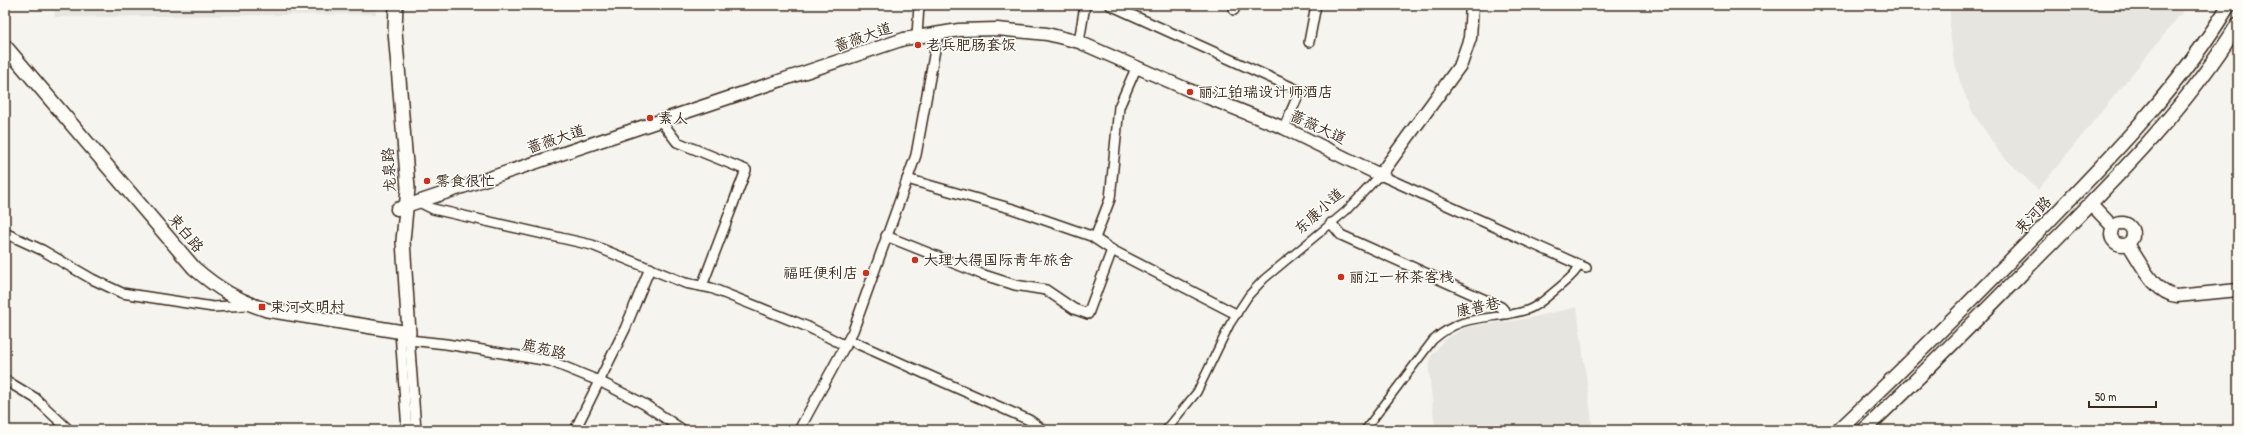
<svg xmlns="http://www.w3.org/2000/svg" width="2243" height="435" viewBox="0 0 2243 435" font-family="'Patrick Hand','LXGW WenKai TC',sans-serif">
<rect width="100%" height="100%" fill="#f5f4ee"/>
<filter id="ink" filterUnits="userSpaceOnUse"><feTurbulence type="fractalNoise" baseFrequency=".025" numOctaves="2"/><feDisplacementMap in="SourceGraphic" scale="8" xChannelSelector="R" yChannelSelector="G"/><feConvolveMatrix kernelMatrix="1 2 1 2 8 2 1 2 1" color-interpolation-filters="sRGB"/></filter>
<g filter="url(#ink)">
<g fill="#e7e5df">
<path d="M54,5H376V14L55,17Z"/>
<path d="M1950,5H2188L2038,190L2000,153L1973,113L1961,85L1953,56L1950,31Z"/>
<path d="M1577,307L1593,430H1435L1429,370L1431,356L1444,340L1466,327L1525,319Z"/>
</g>
<g fill="none" stroke-linecap="round" stroke-linejoin="round">
<defs>
<g id="pedestrian">
<path d="M1166,430L1197,392L1230,324L1249,295L1264,279L1346,211L1380,175"/>
<path d="M1365,430L1433,340C1466,311 1490,322 1527,310C1539,306 1548,296 1557,289C1566,281 1575,275 1580,265"/>
</g>
<g id="minor">
<path d="M1110,5L1300,91L1284,128"/>
<path d="M1234,10L1235,5"/>
<path d="M917,36L919,5"/>
<path d="M1079,42L1085,5"/>
<path d="M1309,42L1316,5"/>
<path d="M661,121L677,142L746,170L702,286"/>
<path d="M1380,175L1586,268"/>
<path d="M907,179L1013,209L1091,236L1112,250L1236,314"/>
<path d="M419,202L433,209L592,245L685,283L711,288L808,327L846,346"/>
<path d="M1331,223L1341,235L1501,307L1507,314"/>
<path d="M5,233L42,250L92,279L122,293L213,307L248,305"/>
<path d="M886,236L981,274L1015,285L1046,290L1074,309L1088,314L1112,250"/>
<path d="M1095,238L1110,199L1119,107L1137,66"/>
<path d="M400,332L407,430"/>
<path d="M409,336L416,430"/>
<path d="M409,340L446,344L550,361L599,381L644,404L683,430"/>
<path d="M849,340L1029,420L1043,430"/>
<path d="M5,380L35,398L69,430"/>
<path d="M575,430L625,329L650,268"/>
<path d="M799,430L853,331L916,155L938,33"/>
</g>
<g id="tertiary">
<path d="M2091,204L2113,227"/>
<path d="M397,209L904,39L959,30L997,29L1047,34L1079,42L1189,90L1284,128L1380,175L1461,64L1470,38L1472,5"/>
<circle cx="2122" cy="234" r="11"/>
<path d="M2128,244C2140,261 2154,294 2177,296L2238,290"/>
</g>
<g id="secondary">
<path d="M5,46L194,268C217,288 238,301 267,310L409,333L403,241L408,188L395,31L396,5"/>
<path d="M1839,430C1909,364 1976,296 2043,227C2111,157 2178,89 2229,5"/>
<path d="M1864,430C1926,372 1985,311 2044,251C2114,180 2186,109 2238,24"/>
</g>
</defs>
<use href="#pedestrian" stroke="#3b2a1e" stroke-width="10"/>
<use href="#minor" stroke="#3b2a1e" stroke-width="12"/>
<use href="#tertiary" stroke="#3b2a1e" stroke-width="15"/>
<use href="#secondary" stroke="#3b2a1e" stroke-width="16"/>
<use href="#pedestrian" stroke="#fdfcf7" stroke-width="7"/>
<use href="#minor" stroke="#fdfcf7" stroke-width="9"/>
<use href="#tertiary" stroke="#fdfcf7" stroke-width="12"/>
<use href="#secondary" stroke="#fdfcf7" stroke-width="13"/>
</g>
</g>
<g fill="#c8321e" stroke="#fdfcf7" stroke-width="1.5">
<circle cx="918" cy="45" r="4"/>
<circle cx="1190" cy="92" r="4"/>
<circle cx="650" cy="118" r="4"/>
<circle cx="427" cy="181" r="4"/>
<circle cx="915" cy="260" r="4"/>
<circle cx="866" cy="273" r="4"/>
<circle cx="1341" cy="277" r="4"/>
<rect x="258" y="303" width="8" height="8" rx="2"/>
</g>
<g text-anchor="middle" stroke-width="3" stroke-linejoin="round" paint-order="stroke">
<g font-size="15" fill="#3b2a1e" stroke="#fdfcf7">
<text transform="translate(863 37) rotate(-19)" y="5">蔷薇大道</text>
<text transform="translate(1318 127) rotate(25)" y="5">蔷薇大道</text>
<text transform="translate(556 139) rotate(-18)" y="5">蔷薇大道</text>
<text transform="translate(389 170) rotate(-93)" y="5">龙泉路</text>
<text transform="translate(1319 211) rotate(-42)" y="5">东康小道</text>
<text transform="translate(2033 215) rotate(-46)" y="5">束河路</text>
<text transform="translate(186 233) rotate(50)" y="5">束白路</text>
<text transform="translate(1478 307) rotate(-12)" y="5">康普巷</text>
<text transform="translate(544 349) rotate(13)" y="5">鹿苑路</text>
</g>
<g font-size="15" fill="#3b2a1e" stroke="#fdfcf7" text-anchor="start">
<text x="926" y="50">老兵肥肠套饭</text>
<text x="1198" y="97">丽江铂瑞设计师酒店</text>
<text x="658" y="123">素人</text>
<text x="435" y="186">零食很忙</text>
<text x="923" y="265">大理大得国际青年旅舍</text>
<text x="858" y="278" text-anchor="end">福旺便利店</text>
<text x="1349" y="282">丽江一杯茶客栈</text>
<text x="270" y="312">束河文明村</text>
</g>
</g>
<rect width="2243" height="435" fill="none" stroke="#fdfcf7" stroke-width="20"/>
<rect x="10" y="10" width="2223" height="415" fill="none" stroke="#3b2a1e" stroke-width="1.5" filter="url(#ink)"/>
<path d="M2089 401v6h67v-6" fill="none" stroke="#3b2a1e" stroke-width="2"/>
<text x="2095" y="401" font-size="12" fill="#3b2a1e" stroke="#fdfcf7" stroke-width="3" paint-order="stroke">50 m</text>
</svg>
